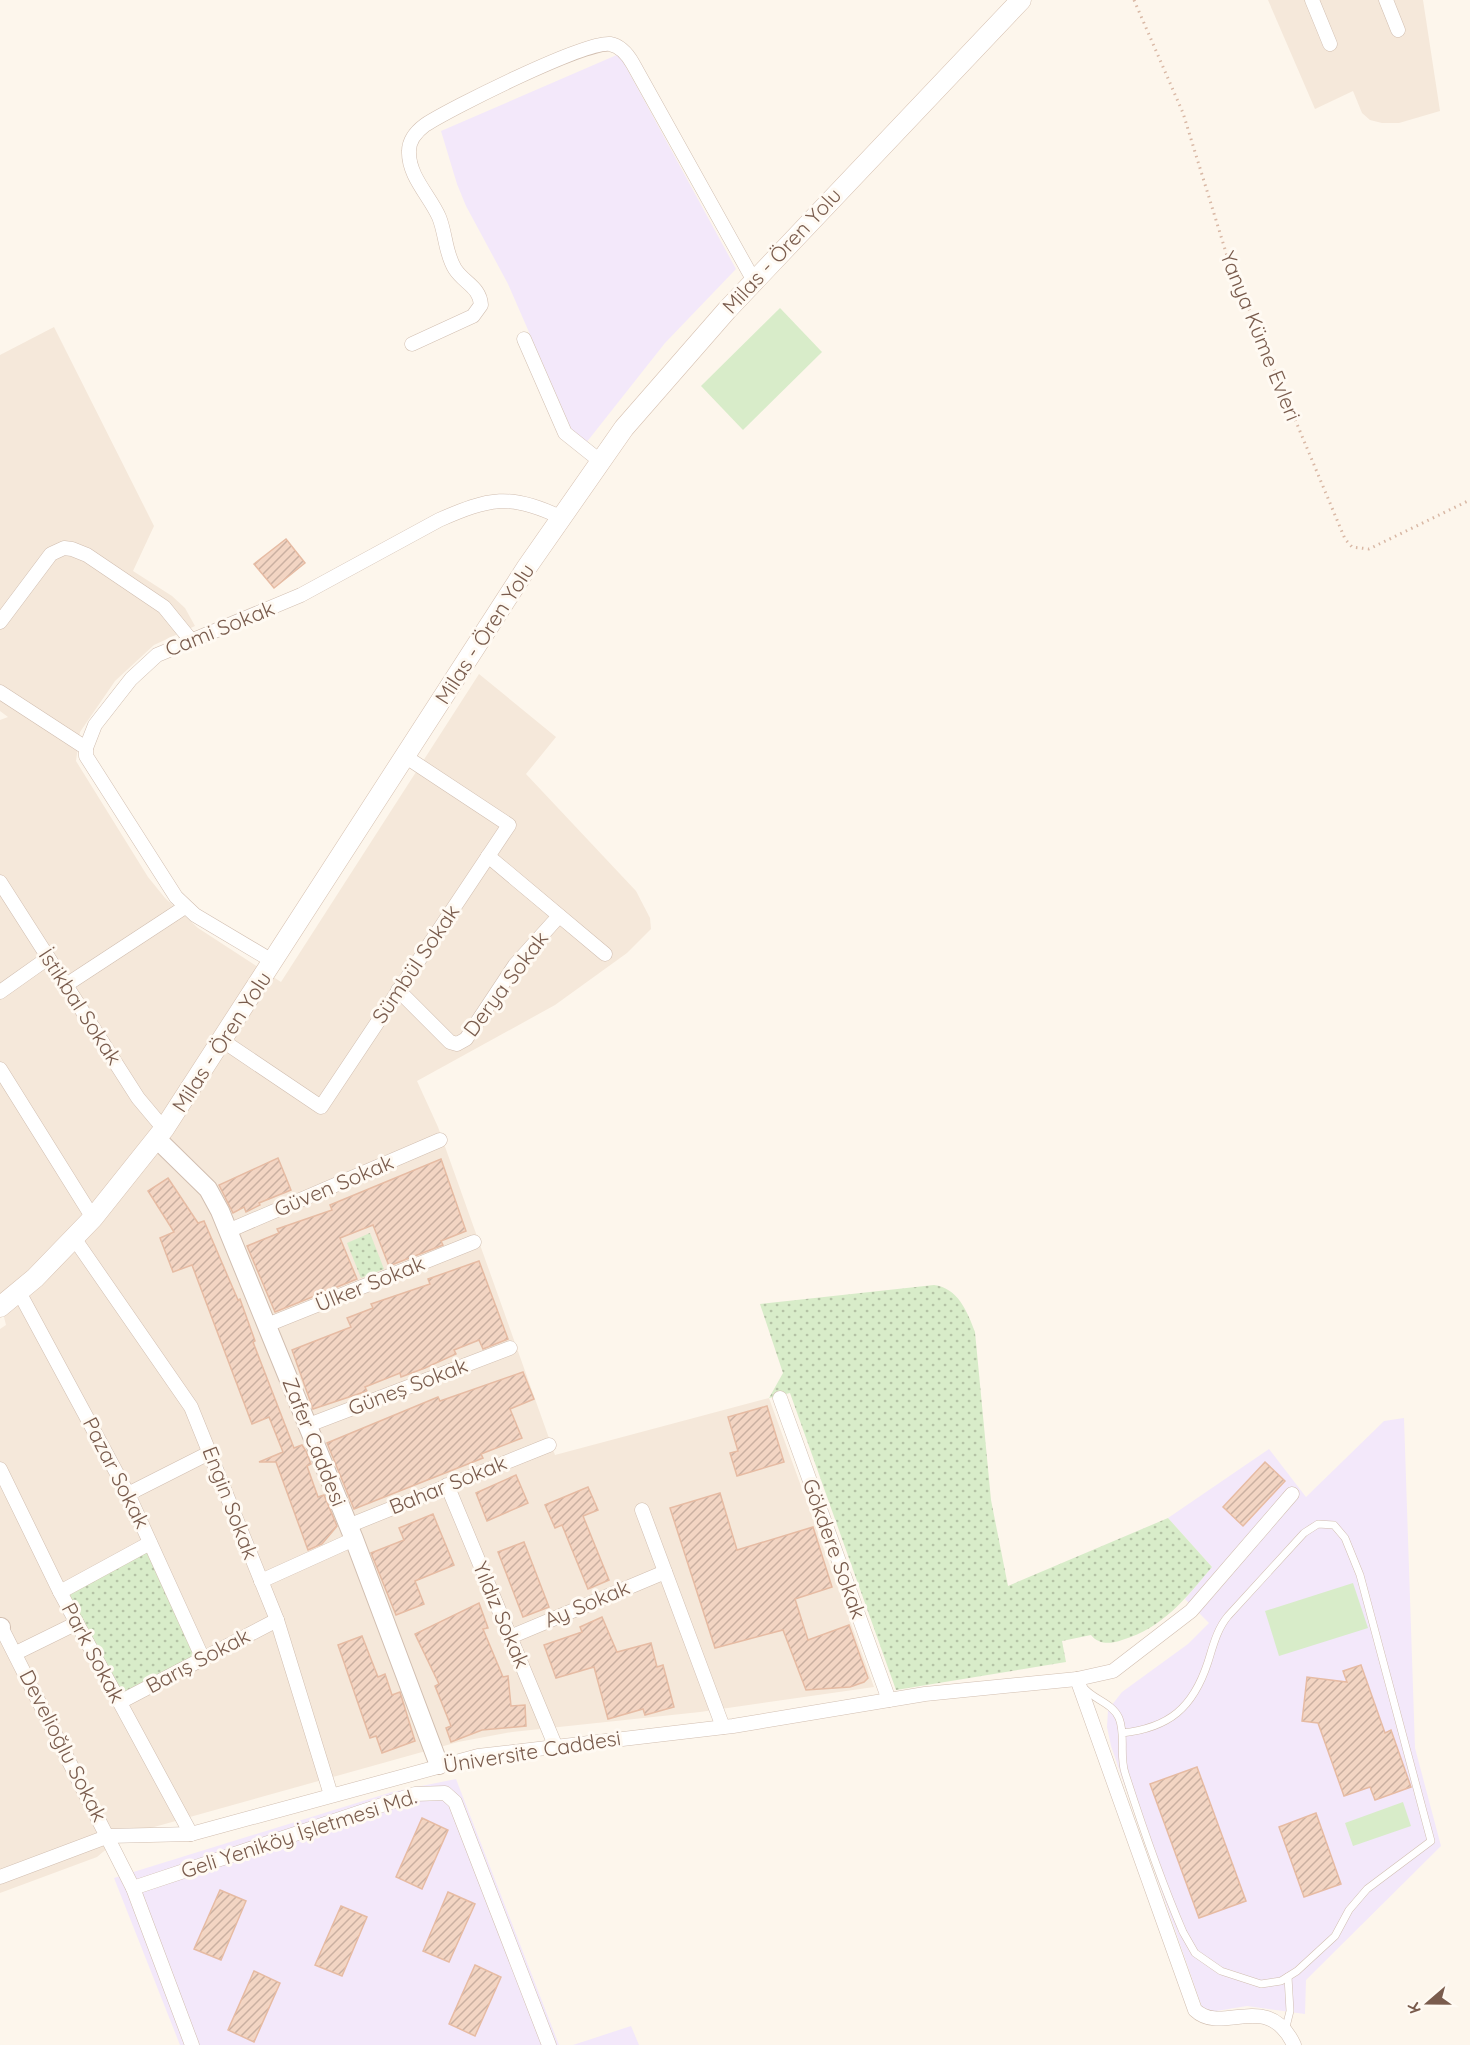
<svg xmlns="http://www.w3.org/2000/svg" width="1470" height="2045" viewBox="0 0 1470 2045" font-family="Quicksand,sans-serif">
<defs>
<pattern id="green-dots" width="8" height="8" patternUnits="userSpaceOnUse" patternTransform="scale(1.5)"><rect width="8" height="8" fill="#d8ecc9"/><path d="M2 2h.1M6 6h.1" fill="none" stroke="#b4c2a5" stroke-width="1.8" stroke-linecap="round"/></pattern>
<pattern id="building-hatch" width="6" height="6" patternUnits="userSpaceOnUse" patternTransform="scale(1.5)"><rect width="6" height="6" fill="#f3d5c3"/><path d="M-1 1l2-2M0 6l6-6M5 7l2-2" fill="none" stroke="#cab0a1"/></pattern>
</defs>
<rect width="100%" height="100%" fill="#fdf6ec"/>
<g fill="#f5e8da">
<path d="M1268,0H1423L1440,111L1399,123H1382L1370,120L1362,113L1353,91L1315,109Z"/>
<path d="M54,327L154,526L133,571L172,596L185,608L195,626L154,645L115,681L80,732L76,761L148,877L165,898L198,928L281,982L479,674L556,737L526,774L636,891L650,918L651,929L627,953L555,1005L417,1081L438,1127L555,1455L769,1398L874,1687L700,1712L512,1732L458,1742L122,1836L97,1857L0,1893V1329L6,1325L0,1301V720L8,717L0,711V355Z"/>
</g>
<g fill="#f3e8fa">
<path d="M619,54L736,269L665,343L586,443L576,440L508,284L466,206L457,184L441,131Z"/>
<path d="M1404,1418L1415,1748L1441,1846L1306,1980L1305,2014L1247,2006L1204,2013L1111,1746L1107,1727L1108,1710L1122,1692L1188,1644L1209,1623L1185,1599L1212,1567L1168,1518L1269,1449L1306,1497L1384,1421Z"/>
<path d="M456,1779L559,2045H180L114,1878L392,1792Z"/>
<path d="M631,2026L639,2045H573Z"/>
</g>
<g fill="url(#green-dots)">
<path d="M370,1233L384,1269L361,1278L347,1243Z"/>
<path d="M934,1285C958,1288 967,1311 975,1332L991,1500L1008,1586L1168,1518L1212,1567C1186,1598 1163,1628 1122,1640C1111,1644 1099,1645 1091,1635L1062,1641L1066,1662L896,1690L790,1393L769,1398L783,1373L760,1304Z"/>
<path d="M150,1543L203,1659L120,1702L60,1592Z"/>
</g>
<g fill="#d8ecc9">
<path d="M780,308L822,352L743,430L701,386Z"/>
<path d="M1353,1583L1368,1628L1279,1656L1265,1611Z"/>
<path d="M1403,1802L1411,1826L1353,1846L1345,1823Z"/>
</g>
<g fill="url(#building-hatch)" stroke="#e6bba3" stroke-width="1.5">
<path d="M286,539L305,563L274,588L254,564Z"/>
<path d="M278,1158L291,1190L259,1203L260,1205L246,1212L244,1207L233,1213L219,1185Z"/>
<path d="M441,1159L466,1231L441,1241L443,1245L389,1266L373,1225L340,1238L357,1279L275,1312L247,1246L279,1233L277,1229L332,1210L330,1205Z"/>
<path d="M168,1178L198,1223L204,1221L238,1300L240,1299L255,1341L253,1342L294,1448L302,1445L306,1451L311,1464L307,1466L318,1497L324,1495L337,1526L322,1544L308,1550L276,1462H259L283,1452L269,1417L252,1424L192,1265L173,1272L160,1238L174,1232L148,1191Z"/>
<path d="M479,1261L508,1339L483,1349L479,1340L454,1350L456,1354L425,1368L401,1377L400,1373L365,1387L367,1391L313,1409L292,1350L351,1327L347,1318L373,1308L371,1304L430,1284L428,1279Z"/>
<path d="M523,1372L534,1399L510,1409L522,1438L481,1454L483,1458L354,1509L327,1443L438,1397L440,1401Z"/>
<path d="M767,1406L784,1462L737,1476L730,1453L738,1451L728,1417Z"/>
<path d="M1265,1462L1285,1481L1243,1526L1223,1507Z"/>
<path d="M516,1475L528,1503L487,1521L476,1493Z"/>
<path d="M588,1487L598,1510L583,1516L609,1580L588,1589L562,1525L555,1528L545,1505Z"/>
<path d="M720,1493L737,1550L813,1527L832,1587L795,1599L808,1640L849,1625L868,1678L864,1682L850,1687L806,1690L783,1630L715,1648L670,1508Z"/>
<path d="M433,1514L454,1565L415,1581L424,1604L396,1615L371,1553L404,1540L399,1528Z"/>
<path d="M524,1542L549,1607L523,1617L498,1552Z"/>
<path d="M479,1603L488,1628L483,1629L503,1677L508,1676L511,1706L525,1705L526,1726L482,1730L451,1742L446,1728L451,1726L435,1686L439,1684L415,1634Z"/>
<path d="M602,1617L617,1652L651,1643L657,1667L663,1665L674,1707L645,1715L643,1709L608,1719L594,1667L556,1678L544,1645L582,1632L580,1627Z"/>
<path d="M362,1636L378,1677L385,1674L392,1695L400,1692L415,1741L382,1753L376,1736L370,1738L338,1645Z"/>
<path d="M1361,1665L1385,1733L1391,1730L1411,1787L1375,1800L1370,1787L1344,1796L1318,1723L1302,1721L1307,1677L1347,1682L1343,1671Z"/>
<path d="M1197,1767L1246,1901L1199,1918L1150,1784Z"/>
<path d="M1316,1813L1341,1884L1304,1897L1279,1827Z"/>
<path d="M422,1818L448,1830L422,1889L396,1877Z"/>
<path d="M220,1890L246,1901L221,1960L194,1949Z"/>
<path d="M448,1892L475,1904L449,1962L423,1951Z"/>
<path d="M341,1906L367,1917L342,1976L315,1965Z"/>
<path d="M475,1965L501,1977L475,2036L449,2024Z"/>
<path d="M254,1971L280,1983L254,2042L228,2030Z"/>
</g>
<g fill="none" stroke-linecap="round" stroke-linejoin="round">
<defs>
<g id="service">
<path d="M1085,1689C1095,1700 1112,1703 1119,1718C1126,1736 1119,1755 1125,1773C1142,1826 1161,1881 1183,1932L1195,1953L1221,1971L1261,1984L1281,1981L1297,1971L1335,1936L1349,1910L1367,1889L1431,1841L1360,1575L1345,1538L1334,1525L1318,1524L1304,1533L1228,1616C1217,1629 1213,1646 1208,1662C1193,1708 1169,1728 1122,1733"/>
<path d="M1285,2031L1290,2011L1288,1977"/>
</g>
<g id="minor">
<path d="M1312,0L1330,44"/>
<path d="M1386,0L1398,30"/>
<path d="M524,339L565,433L600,461"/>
<path d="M412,344L473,316L481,305C480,287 464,283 455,269C445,253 446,234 439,217C430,196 408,176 409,151C409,140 417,131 425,125C451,108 585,41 610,44C621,46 628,55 633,64L754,281"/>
<path d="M0,622L51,554L64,548L72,549L87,555L164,607L190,639"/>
<path d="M0,692L86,748"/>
<path d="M488,856L605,954"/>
<path d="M0,882L138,1098L164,1129"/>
<path d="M274,962L195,915L176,897L86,756V748L95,725L131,679L157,655L301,595L439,520C489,498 510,493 560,517"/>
<path d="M66,985L185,907"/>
<path d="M398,990L450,1042L457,1044L466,1039L515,965L559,916"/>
<path d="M0,992L48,958"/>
<path d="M223,1041L321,1107L509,825L406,757"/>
<path d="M0,1069L93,1218"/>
<path d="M228,1231L440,1140"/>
<path d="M74,1238L191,1407L277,1620L331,1795"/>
<path d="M19,1292L128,1494L203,1659"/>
<path d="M267,1325L474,1242"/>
<path d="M780,1398L889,1700"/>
<path d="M306,1426L510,1348"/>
<path d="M0,1469L60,1592L191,1834"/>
<path d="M447,1485L555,1745"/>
<path d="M128,1494L211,1452"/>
<path d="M642,1510L723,1727"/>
<path d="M348,1526L549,1445"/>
<path d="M261,1581L354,1539"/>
<path d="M60,1592L150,1543"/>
<path d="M0,1625L133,1888L192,2045"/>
<path d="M510,1637L665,1572"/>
<path d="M16,1653L77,1623"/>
<path d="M1077,1679L1195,2010C1222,2036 1268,1989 1294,2045"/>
<path d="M120,1702L277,1620"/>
<path d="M0,1877L109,1836L191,1834L478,1756L733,1726L925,1694L1077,1679L1113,1671L1191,1611L1292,1494"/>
<path d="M133,1888L415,1794L445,1793L455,1802L549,2045"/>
</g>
<g id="tertiary">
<path d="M157,1139L208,1189L220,1211L354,1539L439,1765"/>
<path d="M0,1627H1"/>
</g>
<path id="secondary" d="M0,1307L35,1278L93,1218L164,1129L527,567L624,428L727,310L1021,0"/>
</defs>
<use href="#service" stroke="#d1beb0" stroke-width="8"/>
<use href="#minor" stroke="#d1beb0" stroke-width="15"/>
<use href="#tertiary" stroke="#d1beb0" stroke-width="20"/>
<use href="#secondary" stroke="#d6c0b0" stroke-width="21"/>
<path stroke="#d9b8a5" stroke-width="3" stroke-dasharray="1.5 4.5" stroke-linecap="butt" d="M1134,0L1183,113L1228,259L1345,539L1352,547L1369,549L1470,500"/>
<use href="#service" stroke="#fff" stroke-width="7"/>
<use href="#minor" stroke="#fff" stroke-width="14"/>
<use href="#tertiary" stroke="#fff" stroke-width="18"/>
<use href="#secondary" stroke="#fff" stroke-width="20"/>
</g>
<g text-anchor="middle" stroke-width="6" stroke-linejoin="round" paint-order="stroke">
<g font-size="21" fill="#7a5c4d" stroke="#fffaf3">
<text transform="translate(782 251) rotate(-47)" y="7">Milas - Ören Yolu</text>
<text transform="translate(1260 336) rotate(68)" y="7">Yanya Küme Evleri</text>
<text transform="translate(220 629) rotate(-22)" y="7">Cami Sokak</text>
<text transform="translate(485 634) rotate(-57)" y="7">Milas - Ören Yolu</text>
<text transform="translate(416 964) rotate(-56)" y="7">Sümbül Sokak</text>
<text transform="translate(506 984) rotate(-53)" y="7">Derya Sokak</text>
<text transform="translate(80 1007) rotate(57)" y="7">İstikbal Sokak</text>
<text transform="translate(222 1042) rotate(-57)" y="7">Milas - Ören Yolu</text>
<text transform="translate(334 1186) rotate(-23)" y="7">Güven Sokak</text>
<text transform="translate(370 1284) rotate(-22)" y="7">Ülker Sokak</text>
<text transform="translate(408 1387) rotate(-21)" y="7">Güneş Sokak</text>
<text transform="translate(314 1442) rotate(68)" y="7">Zafer Caddesi</text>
<text transform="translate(116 1473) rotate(63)" y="7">Pazar Sokak</text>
<text transform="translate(448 1485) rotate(-22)" y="7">Bahar Sokak</text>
<text transform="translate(230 1503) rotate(69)" y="7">Engin Sokak</text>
<text transform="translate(834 1549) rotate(70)" y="7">Gökdere Sokak</text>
<text transform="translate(587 1604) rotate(-23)" y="7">Ay Sokak</text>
<text transform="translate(501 1615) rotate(67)" y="7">Yıldız Sokak</text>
<text transform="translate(93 1653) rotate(62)" y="7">Park Sokak</text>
<text transform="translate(198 1661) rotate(-28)" y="7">Barış Sokak</text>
<text transform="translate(63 1746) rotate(63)" y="7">Develioğlu Sokak</text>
<text transform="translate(532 1752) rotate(-9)" y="7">Üniversite Caddesi</text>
<text transform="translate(299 1834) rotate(-18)" y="7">Geli Yeniköy İşletmesi Md.</text>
</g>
</g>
<g transform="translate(1428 2003) rotate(250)" stroke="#fffaf3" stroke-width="4.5" paint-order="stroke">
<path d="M0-4.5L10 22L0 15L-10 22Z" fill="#7a5c4d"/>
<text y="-9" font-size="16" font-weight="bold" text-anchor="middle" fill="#7a5c4d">K</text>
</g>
</svg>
